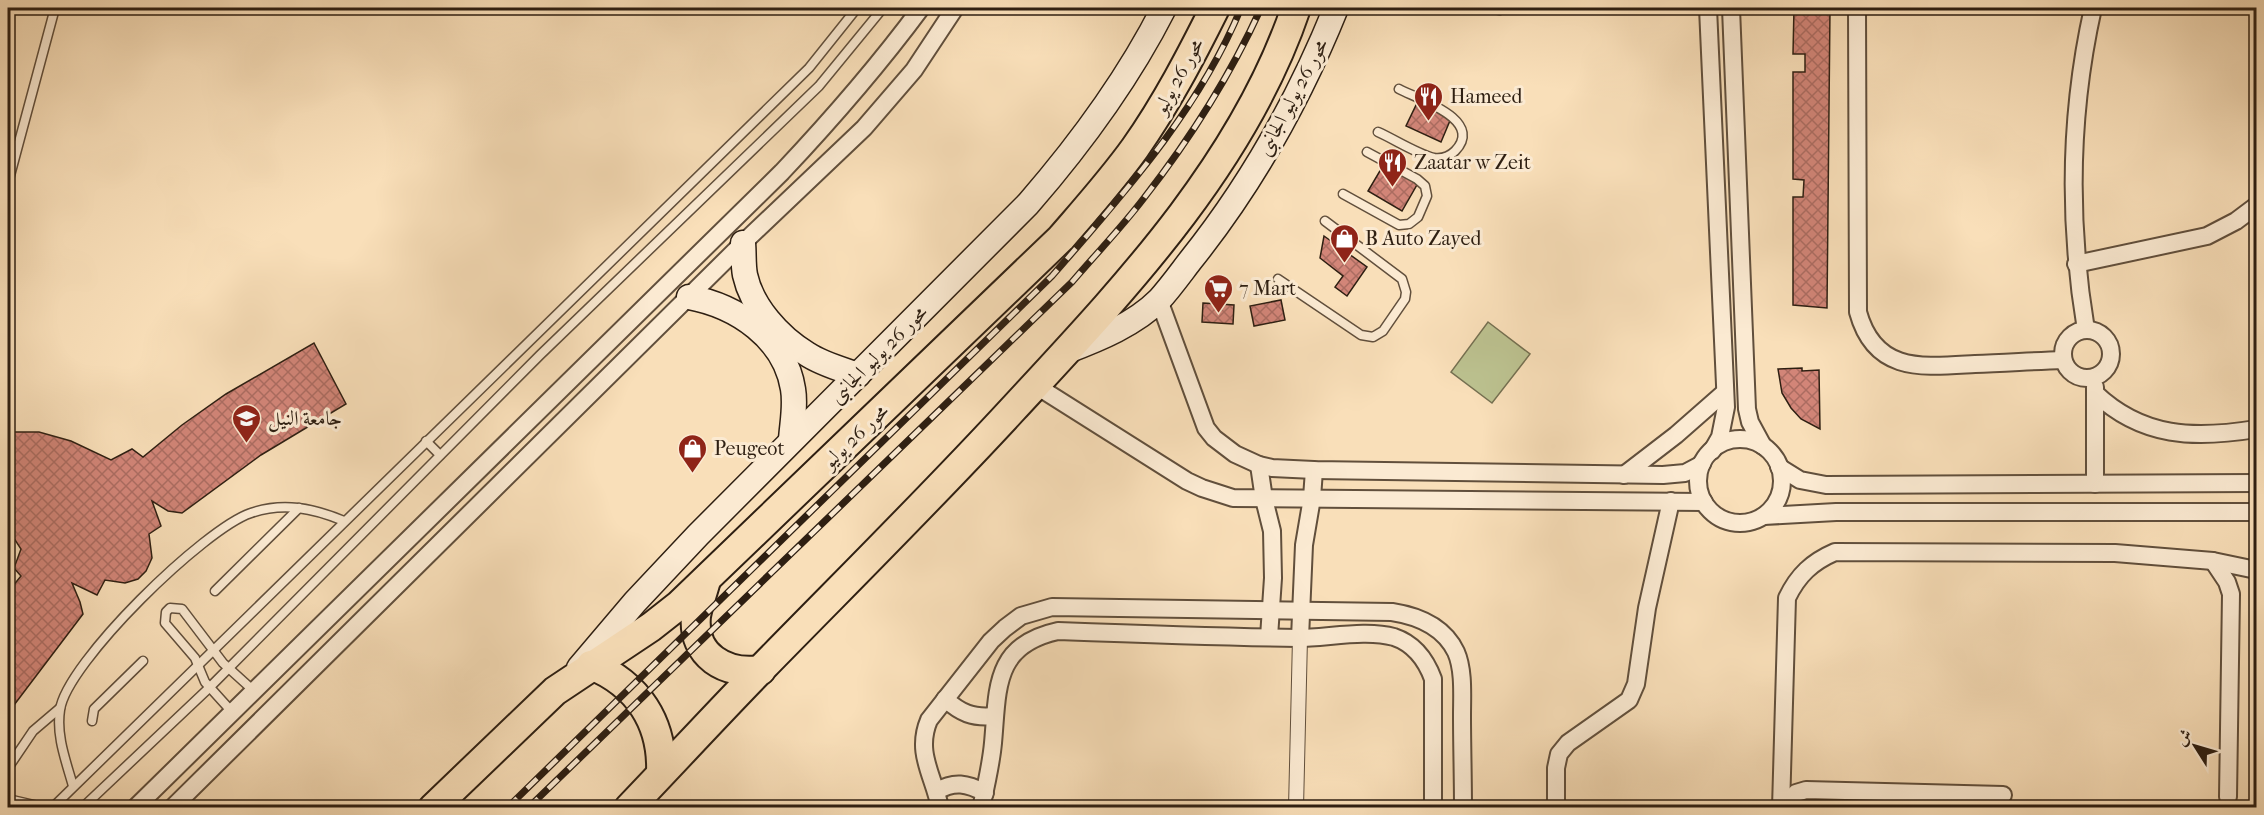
<svg xmlns="http://www.w3.org/2000/svg" width="2264" height="815" viewBox="0 0 2264 815" font-family="'IM FELL French Canon',Amiri,serif">
<defs>
<pattern id="building-cross-hatch" width="8" height="8" patternUnits="userSpaceOnUse" patternTransform="scale(1.5)"><rect width="8" height="8" fill="#d28578"/><path d="M0 0l8 8M0 8l8-8" fill="none" stroke="#ab6c61"/></pattern>
</defs>
<rect width="100%" height="100%" fill="#f9dfb9"/>
<filter id="stains"><feTurbulence type="fractalNoise" baseFrequency=".00333" numOctaves="4"/><feColorMatrix values="0 0 0 0 .2 0 0 0 0 .09 0 0 0 0 .02 0 0 0 .5 -.17"/></filter>
<radialGradient id="worn" r=".72"><stop offset=".6" stop-color="#630" stop-opacity="0"/><stop offset="1" stop-color="#630" stop-opacity=".3"/></radialGradient>
<path fill="#bcc290" stroke="#757051" stroke-width="1.5" d="M1488,322L1530,354L1492,403L1451,372Z"/>
<g fill="url(#building-cross-hatch)" stroke="#2e1f12" stroke-width="1.5">
<path d="M1794,8H1830L1827,308L1793,305V197H1803L1804,180L1793,179V72H1805V54H1793Z"/>
<path d="M1418,101L1452,116L1441,142L1406,126Z"/>
<path d="M1384,164L1418,183L1402,211L1368,191Z"/>
<path d="M1324,236L1367,267L1347,296L1335,287L1343,276L1320,258Z"/>
<path d="M1281,300L1285,320L1254,326L1250,306Z"/>
<path d="M1203,303L1234,305L1233,324L1202,322Z"/>
<path d="M314,343L346,404L261,455L182,513L168,511L152,501L161,526L149,534L152,558L146,571L138,579L125,583L105,580L97,595L72,583L80,602L83,614L8,713V592L21,576L14,568L21,549L8,529V432H39L71,441L111,460L132,449L143,457L182,425L226,394Z"/>
<path d="M1802,368V371L1819,370L1820,429L1801,419L1791,408L1782,393L1778,369Z"/>
</g>
<g fill="none" stroke-linecap="round" stroke-linejoin="round">
<defs>
<g id="service">
<path d="M1488,8L1500,10L1507,8"/>
<path d="M1378,132C1394,139 1417,154 1434,158C1442,159 1450,156 1455,151C1485,120 1418,99 1399,89"/>
<path d="M8,183L55,8"/>
<path d="M1343,194L1399,225L1409,224L1418,217L1427,196L1425,186L1417,179L1367,152"/>
<path d="M1278,279L1361,335L1373,337L1383,331L1405,299L1406,292L1402,279L1325,221"/>
<path d="M426,441L440,455"/>
<path d="M215,591L299,508"/>
<path d="M233,713L205,682L195,658L165,623L166,612L170,608L182,609L223,663L254,691"/>
<path d="M92,721L94,709L143,661"/>
<path d="M8,768L33,731L60,708"/>
<path d="M73,786C66,761 56,736 60,710C66,663 205,528 251,513C283,502 313,508 344,521"/>
<path d="M8,799L47,808"/>
<path d="M52,808L809,68L857,8"/>
<path d="M82,808L209,688L540,355L819,86L883,8"/>
</g>
<path id="pedestrian" d="M1296,808L1300,638"/>
<g id="minor">
<path d="M1708,8L1726,407L1720,437L1712,451"/>
<path d="M1731,8L1747,409L1750,422L1763,446"/>
<path d="M1857,8L1858,312C1875,374 1923,367 1975,364C2004,363 2034,361 2063,360"/>
<path d="M2076,264L2207,236L2236,221L2256,206"/>
<path d="M1159,300L1206,428L1214,438L1235,454L1259,465L1272,468L1314,470L1663,475L1685,473L1702,464"/>
<circle cx="2087" cy="354" r="24"/>
<path d="M2086,330C2068,222 2069,115 2093,8"/>
<path d="M1035,385L1187,481L1202,488L1233,498L1704,502"/>
<path d="M2095,393C2142,438 2195,439 2256,429"/>
<circle cx="1740" cy="481" r="42"/>
<path d="M1259,465L1264,499L1272,531L1273,578L1269,637"/>
<path d="M1779,467L1800,480L1826,485L2256,483"/>
<path d="M1624,475L1676,435L1725,392"/>
<path d="M2095,484V387"/>
<path d="M1764,516L1836,512H2256"/>
<path d="M2213,561L2227,582L2231,594L2228,797"/>
<path d="M1300,638L1304,545L1312,498L1314,470"/>
<path d="M945,699C961,713 972,718 994,716"/>
<path d="M937,791C954,781 967,783 985,793"/>
<path d="M135,808L782,172C832,119 878,66 921,8"/>
<path d="M172,808L743,243L864,128L914,70L955,8"/>
<path d="M940,808C934,776 915,753 929,720L991,641L1005,628L1021,616L1052,607L1392,612C1418,616 1444,627 1456,652C1464,670 1462,696 1462,715C1462,746 1463,777 1463,808"/>
<path d="M981,808C986,786 991,765 993,743C998,689 993,645 1058,631C1138,634 1218,637 1298,638C1327,638 1366,629 1394,637C1415,644 1426,660 1433,679V808"/>
<path d="M1556,808V768L1559,754L1568,743L1629,700L1636,684L1647,608L1671,501"/>
<path d="M1781,808L1787,598C1798,575 1812,562 1835,552L2115,553L2213,561L2256,570"/>
<path d="M1782,808L1796,793L1806,790L2003,795"/>
</g>
<g id="secondary">
<path d="M743,243C744,254 743,265 745,275C752,307 779,337 807,354C822,364 841,369 858,375"/>
<path d="M689,297C737,306 785,338 793,389C796,406 792,424 791,440"/>
<path d="M1067,351C1099,339 1135,324 1159,300C1170,288 1180,274 1190,261C1251,185 1300,97 1336,8"/>
<path d="M579,668L635,602L698,535L1028,204C1081,143 1128,79 1164,8"/>
</g>
<g id="trunk">
<path d="M706,580C703,592 698,604 696,616C692,656 726,675 761,670"/>
<path d="M591,665C638,684 663,723 661,773"/>
<path d="M433,808L555,691L651,627L679,605L1061,238C1086,209 1112,180 1135,148C1166,104 1191,56 1215,8"/>
<path d="M629,808C674,761 718,713 763,667C847,581 932,497 1013,409C1123,290 1243,165 1296,8"/>
</g>
</defs>
<use href="#service" stroke="#614f3c" stroke-width="11"/>
<use href="#pedestrian" stroke="#614f3c" stroke-width="16"/>
<use href="#minor" stroke="#614f3c" stroke-width="20"/>
<use href="#secondary" stroke="#2e1f12" stroke-width="27"/>
<use href="#trunk" stroke="#2e1f12" stroke-width="32"/>
<use href="#service" stroke="#fbead2" stroke-width="8"/>
<use href="#pedestrian" stroke="#fbead2" stroke-width="14"/>
<use href="#minor" stroke="#fbead2" stroke-width="16"/>
<use href="#secondary" stroke="#fbead2" stroke-width="24"/>
<use href="#trunk" stroke="#f9dfb9" stroke-width="28"/>
<defs>
<g id="rail">
<path d="M507,808L1052,276C1124,193 1199,110 1241,8"/>
<path d="M528,808L1072,282C1096,254 1122,227 1144,198C1190,139 1230,76 1261,8"/>
</g>
</defs>
<use href="#rail" stroke="#2e1f12" stroke-width="7"/>
<use href="#rail" stroke="#fbead2" stroke-width="4.5" stroke-dasharray="14" stroke-linecap="butt"/>
</g>
<defs>
<symbol id="restaurant-pin" viewBox="-11 -11 22 30"><path d="M0 17L-7.5 6A9.5 9.5 0 1 1 7.5 6Z" fill="#8f2418" stroke="#fbead2"/><path d="M-5-6h1v4h1v-4h1v4h1v-4h1v5L-1.5 .5V6h-2V.5L-5-1ZM5-6V6H3V1.5H1.5Q1.5-4 5-6Z" fill="#fff"/></symbol>
<symbol id="shop-pin" viewBox="-11 -11 22 30"><path d="M0 17L-7.5 6A9.5 9.5 0 1 1 7.5 6Z" fill="#8f2418" stroke="#fbead2"/><path d="M-5-2.5h2.3a2.7 3.5 0 0 1 5.4 0H5L5.5 6h-11ZM-1.5-2.5h3a1.5 2.3 0 0 0-3 0Z" fill="#fff"/></symbol>
<symbol id="supermarket-pin" viewBox="-11 -11 22 30"><path d="M0 17L-7.5 6A9.5 9.5 0 1 1 7.5 6Z" fill="#8f2418" stroke="#fbead2"/><path d="M-6-5.5h2.5l.6 2H6L4.5 2H-2.5L-4.4-4H-6ZM-1.5 3.2a1.3 1.3 0 1 0 .1 0ZM3 3.2a1.3 1.3 0 1 0 .1 0Z" fill="#fff"/></symbol>
<symbol id="university-pin" viewBox="-11 -11 22 30"><path d="M0 17L-7.5 6A9.5 9.5 0 1 1 7.5 6Z" fill="#8f2418" stroke="#fbead2"/><path d="M0-5L7-2L0 1L-7-2ZM-4 1L0 2.5L4 1V4Q0 6-4 4Z" fill="#fff"/></symbol>
</defs>
<g fill-rule="evenodd">
<use href="#restaurant-pin" x="1412" y="80" width="33" height="45"/>
<use href="#restaurant-pin" x="1376" y="146" width="33" height="45"/>
<use href="#shop-pin" x="1328" y="222" width="33" height="45"/>
<use href="#supermarket-pin" x="1202" y="272" width="33" height="45"/>
<use href="#university-pin" x="230" y="402" width="33" height="45"/>
<use href="#shop-pin" x="676" y="432" width="33" height="45"/>
</g>
<g text-anchor="middle" stroke-width="6" stroke-linejoin="round" paint-order="stroke">
<g font-size="20" fill="#2e1f12" stroke="#fbead2">
<text transform="translate(1178 76) rotate(-61)" y="7">محور 26 يوليو</text>
<text transform="translate(1292 97) rotate(-62)" y="7">محور 26 يوليو الجانبى</text>
<text transform="translate(878 354) rotate(-45)" y="7">محور 26 يوليو الجانبى</text>
<text transform="translate(855 436) rotate(-44)" y="7">محور 26 يوليو</text>
</g>
<g font-size="20" fill="#2e1f12" stroke="#fbead2" text-anchor="start">
<text x="1450" y="103">Hameed</text>
<text x="1414" y="169">Zaatar w Zeit</text>
<text x="1365" y="245">B Auto Zayed</text>
<text x="1239" y="295">7 Mart</text>
<text x="268" y="425">جامعة النيل</text>
<text x="714" y="455">Peugeot</text>
</g>
</g>
<rect width="2264" height="815" fill="none" stroke="#f9dfb9" stroke-width="30"/>
<rect x="9" y="9" width="2246" height="797" fill="none" stroke="#2e1f12" stroke-width="3"/>
<rect x="15" y="15" width="2234" height="785" fill="none" stroke="#2e1f12" stroke-width="1.5"/>
<g transform="translate(2195 746) rotate(307)" stroke="#fbead2" stroke-width="4.5" paint-order="stroke">
<path d="M0-4.5L10 22L0 15L-10 22Z" fill="#2e1f12"/>
<text y="-9" font-size="16" font-weight="bold" text-anchor="middle" fill="#2e1f12">ش</text>
</g>
<rect width="100%" height="100%" filter="url(#stains)"/>
<rect width="100%" height="100%" fill="url(#worn)"/>
</svg>
